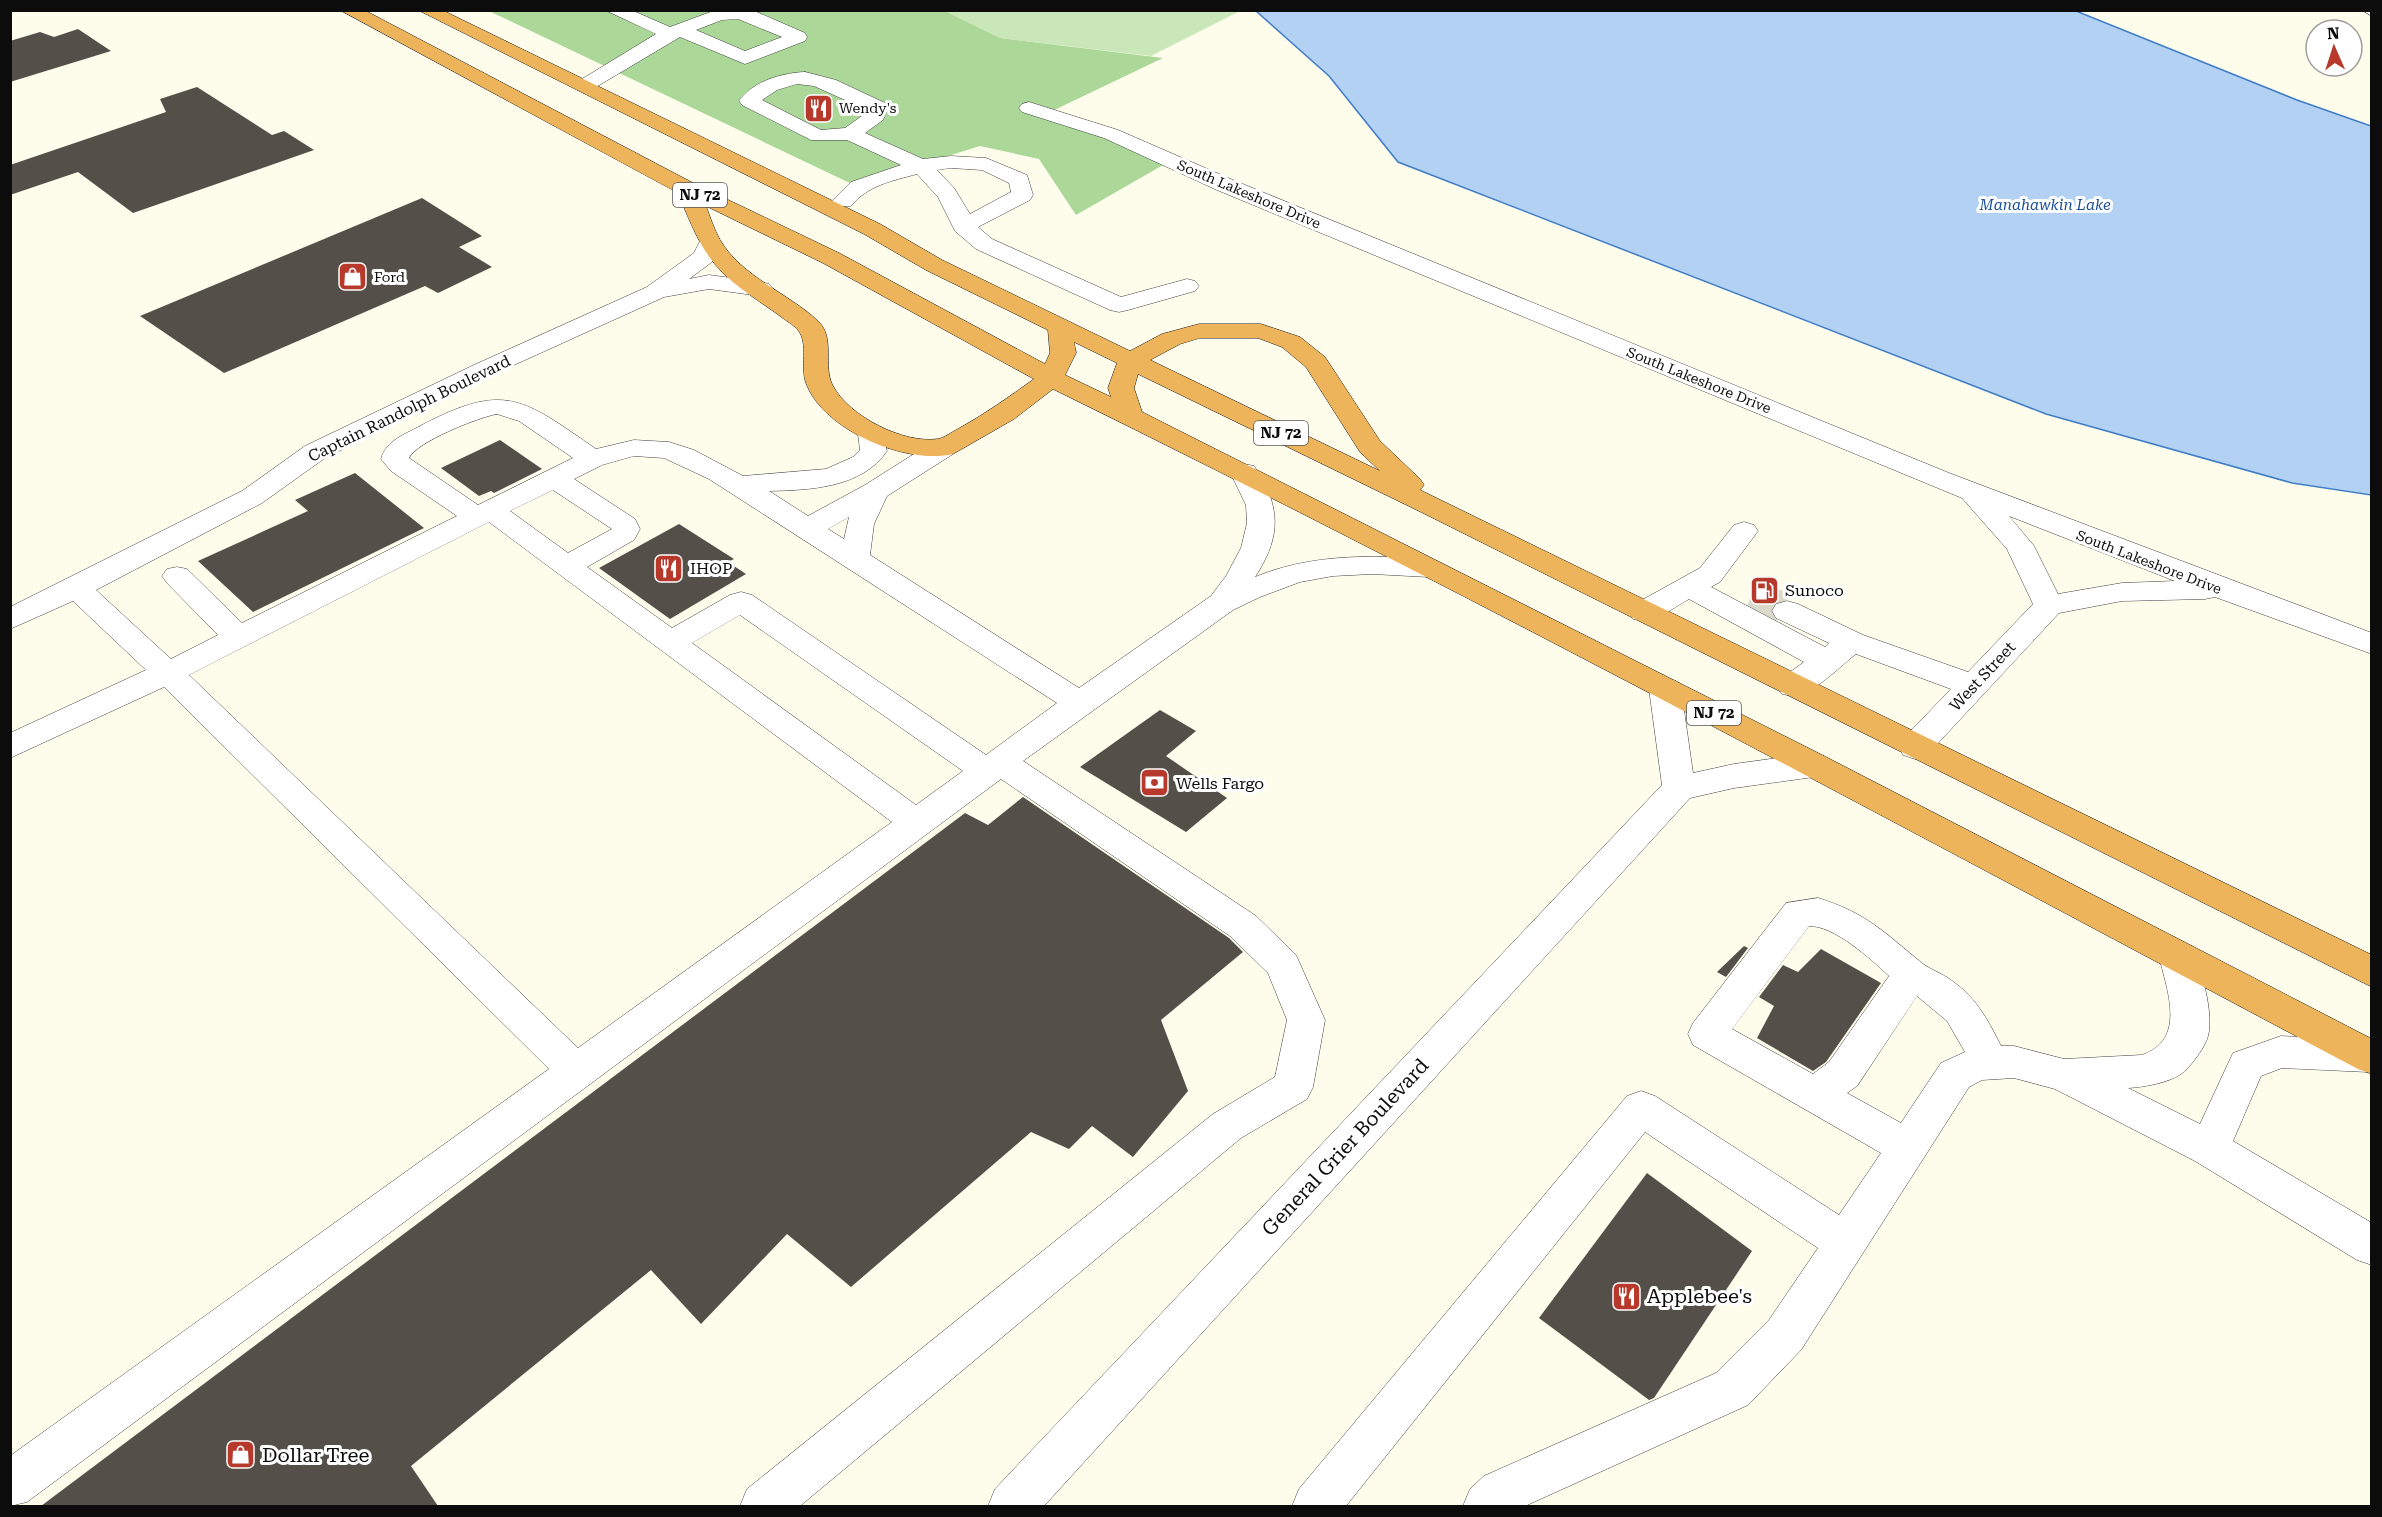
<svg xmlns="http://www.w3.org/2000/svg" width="2382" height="1517" viewBox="0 0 2382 1517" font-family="'Roboto Serif',serif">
<rect width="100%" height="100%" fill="#fefdec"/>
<path fill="#c9e7b8" d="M945,11H1240L1151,56L1000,38Z"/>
<path fill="#abd798" d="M489,11H945L1000,38L1163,58L1050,112L1170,161L1076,215L1039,159L980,146L854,185Z"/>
<path fill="#b3d2f3" stroke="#3e7cc7" stroke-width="1.5" d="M1256,11H2076L2297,100L2371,126V495L2292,483L2046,414L1398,162L1329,76Z"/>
<g fill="#544f49">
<path d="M78,29L111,51L10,82V41L40,32L54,37Z"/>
<path d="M197,87L272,135L284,131L314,150L133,213L78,172L10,195V165L166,112L160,99Z"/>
<path d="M422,198L482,236L459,247L492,267L438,293L425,286L224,373L140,316Z"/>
<path d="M500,440L542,469L494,493L491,491L479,496L441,468Z"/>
<path d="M355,473L424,528L253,612L198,561L308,511L295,500Z"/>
<path d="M679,524L734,559L728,562L746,574L670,619L599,568Z"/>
<path d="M1160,710L1196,731L1166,756L1227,798L1186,832L1080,767Z"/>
<path d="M1023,797L1229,938L1243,952L1161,1020L1188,1091L1133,1157L1092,1126L1069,1149L1031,1132L851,1287L787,1234L701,1324L651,1270L411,1466L438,1506H41L965,813L988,825Z"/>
<path d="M1744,946L1748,948L1726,977L1717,972Z"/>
<path d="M1821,949L1881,983L1826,1062L1813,1071L1757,1038L1774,1006L1759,997L1783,965L1798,972Z"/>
<path d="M1647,1173L1752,1251L1654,1398L1649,1400L1539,1318Z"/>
</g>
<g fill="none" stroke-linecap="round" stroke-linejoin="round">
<path stroke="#dad9ca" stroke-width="33" stroke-dasharray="33 16" stroke-linecap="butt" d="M1752,595L1787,611"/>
<defs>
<g id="minor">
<path d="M605,10H631L670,27L716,10H752L805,33L807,37L805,41L745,64L680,37L591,90H577L574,86L577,82L656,34ZM738,19L782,37L745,51L696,30L722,20Z"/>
<path d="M2362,10H2372V16Z"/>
<path d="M805,72L836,80L885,103L888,107L883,120L865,133L923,159L951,156L986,158L1027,175L1033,195L1030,200L978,227L992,239L1121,297L1187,279L1195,281L1199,286L1195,291L1128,310L1119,312L1110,310L976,249L955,231L938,197L917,174C892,181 868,185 851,206H835L832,201L851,182L901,165L847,140H811L742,105L739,101C753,81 782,73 805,72ZM797,84L814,86L867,110L866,113L845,128L821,130L762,100L777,90ZM951,168L982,170L1009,183L1011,192L970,214L954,188L937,170Z"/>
<path d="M1029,102L1118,130L1233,180L1949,473L2372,633V654L2215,597L2205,599L2122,601L2059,613L1927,755L1915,759L1903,755L1899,747L1903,739L1951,689L1856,654C1835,670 1809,701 1782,694L1777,686L1782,678L1804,662L1689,599C1671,609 1654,624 1633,619L1629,612L1633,605L1700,568L1734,525L1744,522L1754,525L1758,531L1720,582L1711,587L1825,647L1829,643L1776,618L1772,611L1776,604L1787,601L1798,604L1863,635L1968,672L2033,604L2007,549L1962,498L1217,190L1104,138L1022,112L1019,108L1022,104ZM2009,516L2175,581L2122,583L2058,594L2034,546Z"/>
<path d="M710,235L718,237L721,242L712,262L689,279L709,275L761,282L769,284L773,289L769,294L761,296L709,289L664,297L492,375L325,458L262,503L96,590L171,659L218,635L167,583L162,576L167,569L177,567L187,569L242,623L457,516L391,471L381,459C386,440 406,434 422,425C506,381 523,399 596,449L634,440L669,442L694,450L743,476L826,469L853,457L860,450L858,434L862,428L871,426L880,428L887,451C862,488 810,490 769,491L808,516L865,485L933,442L943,440L953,442L956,448L953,454L887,496L874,524L870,555L1079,688L1211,596L1226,576L1241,548L1247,523L1246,505L1230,472L1234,466L1244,464L1254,466C1281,506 1282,536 1255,577C1311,554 1370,555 1429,559L1439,562L1444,568L1439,574L1429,577L1372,574L1333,576L1300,582L1260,597L1233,610L1023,761L1256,916L1296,955L1325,1020L1313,1087L1307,1099L1241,1138L800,1506H740L747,1489L1213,1114L1275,1077L1287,1020L1268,973L1230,936L1001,779L27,1502L10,1506V1456L549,1069L164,687L10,758V733L146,670L73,601L10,629V607L242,491L305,446L474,365L647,287L694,253L702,237ZM497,414L519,421L573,458L478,505L409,458C416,442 479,417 497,414ZM634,456L664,458L709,479L1057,703L986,755L752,595L741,592L730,595L672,628L587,567L634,540L640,529L635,519L574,479L602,465ZM553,490L612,529L568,553L510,511ZM849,517L844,539L828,529ZM489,522L892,822L578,1048L189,675ZM740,615L963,771L916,805L692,643Z"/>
<path d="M1665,678L1676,681L1681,689L1693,773L1734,764L1814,753L1826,757L1831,765L1826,773L1814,777L1734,788L1690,798L1044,1506H988L995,1489L1662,785L1649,689L1654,681Z"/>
<path d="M1818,898C1867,913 1885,933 1923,964C1933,971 1946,975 1955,983C1977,999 1989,1022 2001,1046H2014L2064,1059L2142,1055C2187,1039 2167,991 2159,956L2164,946L2177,941L2190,946C2201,967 2214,1012 2208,1036C2206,1046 2190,1068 2181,1074C2168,1083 2144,1087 2128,1088L2200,1124L2233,1053L2281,1036L2372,1041V1071L2368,1072L2282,1068L2261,1076L2233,1141L2372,1223V1265L2357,1260L2195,1161L2055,1089L2014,1078L1982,1080L1969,1087L1801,1350L1748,1405L1525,1506H1463L1470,1489L1484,1476L1716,1373L1769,1320L1818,1248L1645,1132L1346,1506H1292L1299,1489L1627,1096L1641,1091L1655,1096L1839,1215L1881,1153L1693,1045L1688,1034L1693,1023L1786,903ZM1809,926C1834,925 1872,960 1889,976L1829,1062L1813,1074L1732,1029ZM1917,996L1947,1021L1965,1052L1941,1063L1901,1123L1847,1093L1857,1086Z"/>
</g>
<path id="highway" d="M340,10H364L695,184L839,253L1045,364L1050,353L1048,330L926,270L864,234L418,10H442L880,224L942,260L1130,351L1162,334L1199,324H1261L1300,337L1325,357L1380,441L1420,479L1424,485L1420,490L2372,955V987L1421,512L1138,374L1134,388L1142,412L1826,757L2372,1039V1074L2358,1069C1925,839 1493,605 1053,389L1014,419L953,454C906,465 823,430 806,383C800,367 809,344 798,330C794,325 785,320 780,316C761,302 739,289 722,272C700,250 690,221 678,193ZM706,206L823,263L1034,379C1009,397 985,414 958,429C952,432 944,438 938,439C903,444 849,416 833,386C822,366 836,338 818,321C788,293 742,277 720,240C714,229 710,217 706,206ZM1200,338H1258L1282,347L1306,367L1360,452L1380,471L1150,360L1180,344ZM1074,342L1117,363L1108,388L1111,397L1065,375L1076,353Z"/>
</defs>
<use href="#minor" stroke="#3f3f3f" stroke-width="1"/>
<use href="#highway" stroke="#1d1d1d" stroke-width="1"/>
<use href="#minor" fill="#fff" fill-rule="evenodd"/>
<use href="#highway" fill="#eeb45b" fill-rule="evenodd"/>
</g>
<defs>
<symbol id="restaurant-square" viewBox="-11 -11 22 22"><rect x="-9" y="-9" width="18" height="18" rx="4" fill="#b6392b" stroke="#fff"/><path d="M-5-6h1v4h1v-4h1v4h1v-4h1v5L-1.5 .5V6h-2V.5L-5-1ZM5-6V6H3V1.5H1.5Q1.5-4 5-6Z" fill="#fff"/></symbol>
<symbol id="shop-square" viewBox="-11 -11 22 22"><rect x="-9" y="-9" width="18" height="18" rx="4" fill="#b6392b" stroke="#fff"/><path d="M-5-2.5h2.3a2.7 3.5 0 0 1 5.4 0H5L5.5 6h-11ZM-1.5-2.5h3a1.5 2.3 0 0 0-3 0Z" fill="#fff"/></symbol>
<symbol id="fuel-square" viewBox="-11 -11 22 22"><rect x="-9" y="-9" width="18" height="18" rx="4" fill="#b6392b" stroke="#fff"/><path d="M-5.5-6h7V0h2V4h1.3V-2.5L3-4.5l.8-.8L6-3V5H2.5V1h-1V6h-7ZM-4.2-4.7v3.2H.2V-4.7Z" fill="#fff"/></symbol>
<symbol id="bank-square" viewBox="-11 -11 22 22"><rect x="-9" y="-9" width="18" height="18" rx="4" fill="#b6392b" stroke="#fff"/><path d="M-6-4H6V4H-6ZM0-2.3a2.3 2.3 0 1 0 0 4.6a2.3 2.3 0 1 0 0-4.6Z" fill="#fff"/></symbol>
</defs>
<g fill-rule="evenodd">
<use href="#restaurant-square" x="802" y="92" width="33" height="33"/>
<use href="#shop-square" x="336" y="260" width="33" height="33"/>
<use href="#restaurant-square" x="652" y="552" width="33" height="33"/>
<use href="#fuel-square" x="1748" y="574" width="33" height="33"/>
<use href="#bank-square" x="1138" y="766" width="33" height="33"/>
<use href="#restaurant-square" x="1610" y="1280" width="33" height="33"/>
<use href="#shop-square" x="224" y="1438" width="33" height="33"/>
</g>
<g text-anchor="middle" stroke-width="6" stroke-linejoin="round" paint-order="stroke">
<g font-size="14" fill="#0c0c0c" stroke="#fff" text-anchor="start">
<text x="839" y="113">Wendy's</text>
<text x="374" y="282">Ford</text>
</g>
<g font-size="14" fill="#0c0c0c" stroke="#fff">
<text transform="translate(1249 194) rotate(23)" y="5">South Lakeshore Drive</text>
<text transform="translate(1699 380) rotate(22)" y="5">South Lakeshore Drive</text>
<text transform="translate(2149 562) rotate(21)" y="5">South Lakeshore Drive</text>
</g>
<g fill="#fff" stroke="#555" stroke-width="1.5">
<rect x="673" y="183" width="54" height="24" rx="4.5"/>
<rect x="1254" y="421" width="54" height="24" rx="4.5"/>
<rect x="1687" y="701" width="54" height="24" rx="4.5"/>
</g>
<g font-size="15" font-weight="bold" fill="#0c0c0c">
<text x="700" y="200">NJ 72</text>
<text x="1281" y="438">NJ 72</text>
<text x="1714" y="718">NJ 72</text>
</g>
<g font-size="15" font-style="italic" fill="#1b4f98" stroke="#fff">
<text x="2045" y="210">Manahawkin Lake</text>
</g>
<g font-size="16" fill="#0c0c0c" stroke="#fff">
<text transform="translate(409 408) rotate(-26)" y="6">Captain Randolph Boulevard</text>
<text transform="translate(1982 676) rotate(-47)" y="6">West Street</text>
</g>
<g font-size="16" fill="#0c0c0c" stroke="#fff" text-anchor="start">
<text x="690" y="574">IHOP</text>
<text x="1785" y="596">Sunoco</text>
<text x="1176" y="789">Wells Fargo</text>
</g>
<g font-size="20" fill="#0c0c0c" stroke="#fff">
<text transform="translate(1345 1147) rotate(-47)" y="7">General Grier Boulevard</text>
</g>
<g font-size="20" fill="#0c0c0c" stroke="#fff" text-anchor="start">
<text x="1647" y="1303">Applebee's</text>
<text x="262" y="1462">Dollar Tree</text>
</g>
</g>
<rect width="2382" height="1517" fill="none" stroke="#0c0c0c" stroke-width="24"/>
<g transform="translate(2334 48) rotate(357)"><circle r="28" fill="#ffffff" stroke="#9e9e9e" stroke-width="1.5"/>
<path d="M0-4.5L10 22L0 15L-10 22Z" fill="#b6392b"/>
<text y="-9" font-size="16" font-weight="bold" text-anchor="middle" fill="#0c0c0c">N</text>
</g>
</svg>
